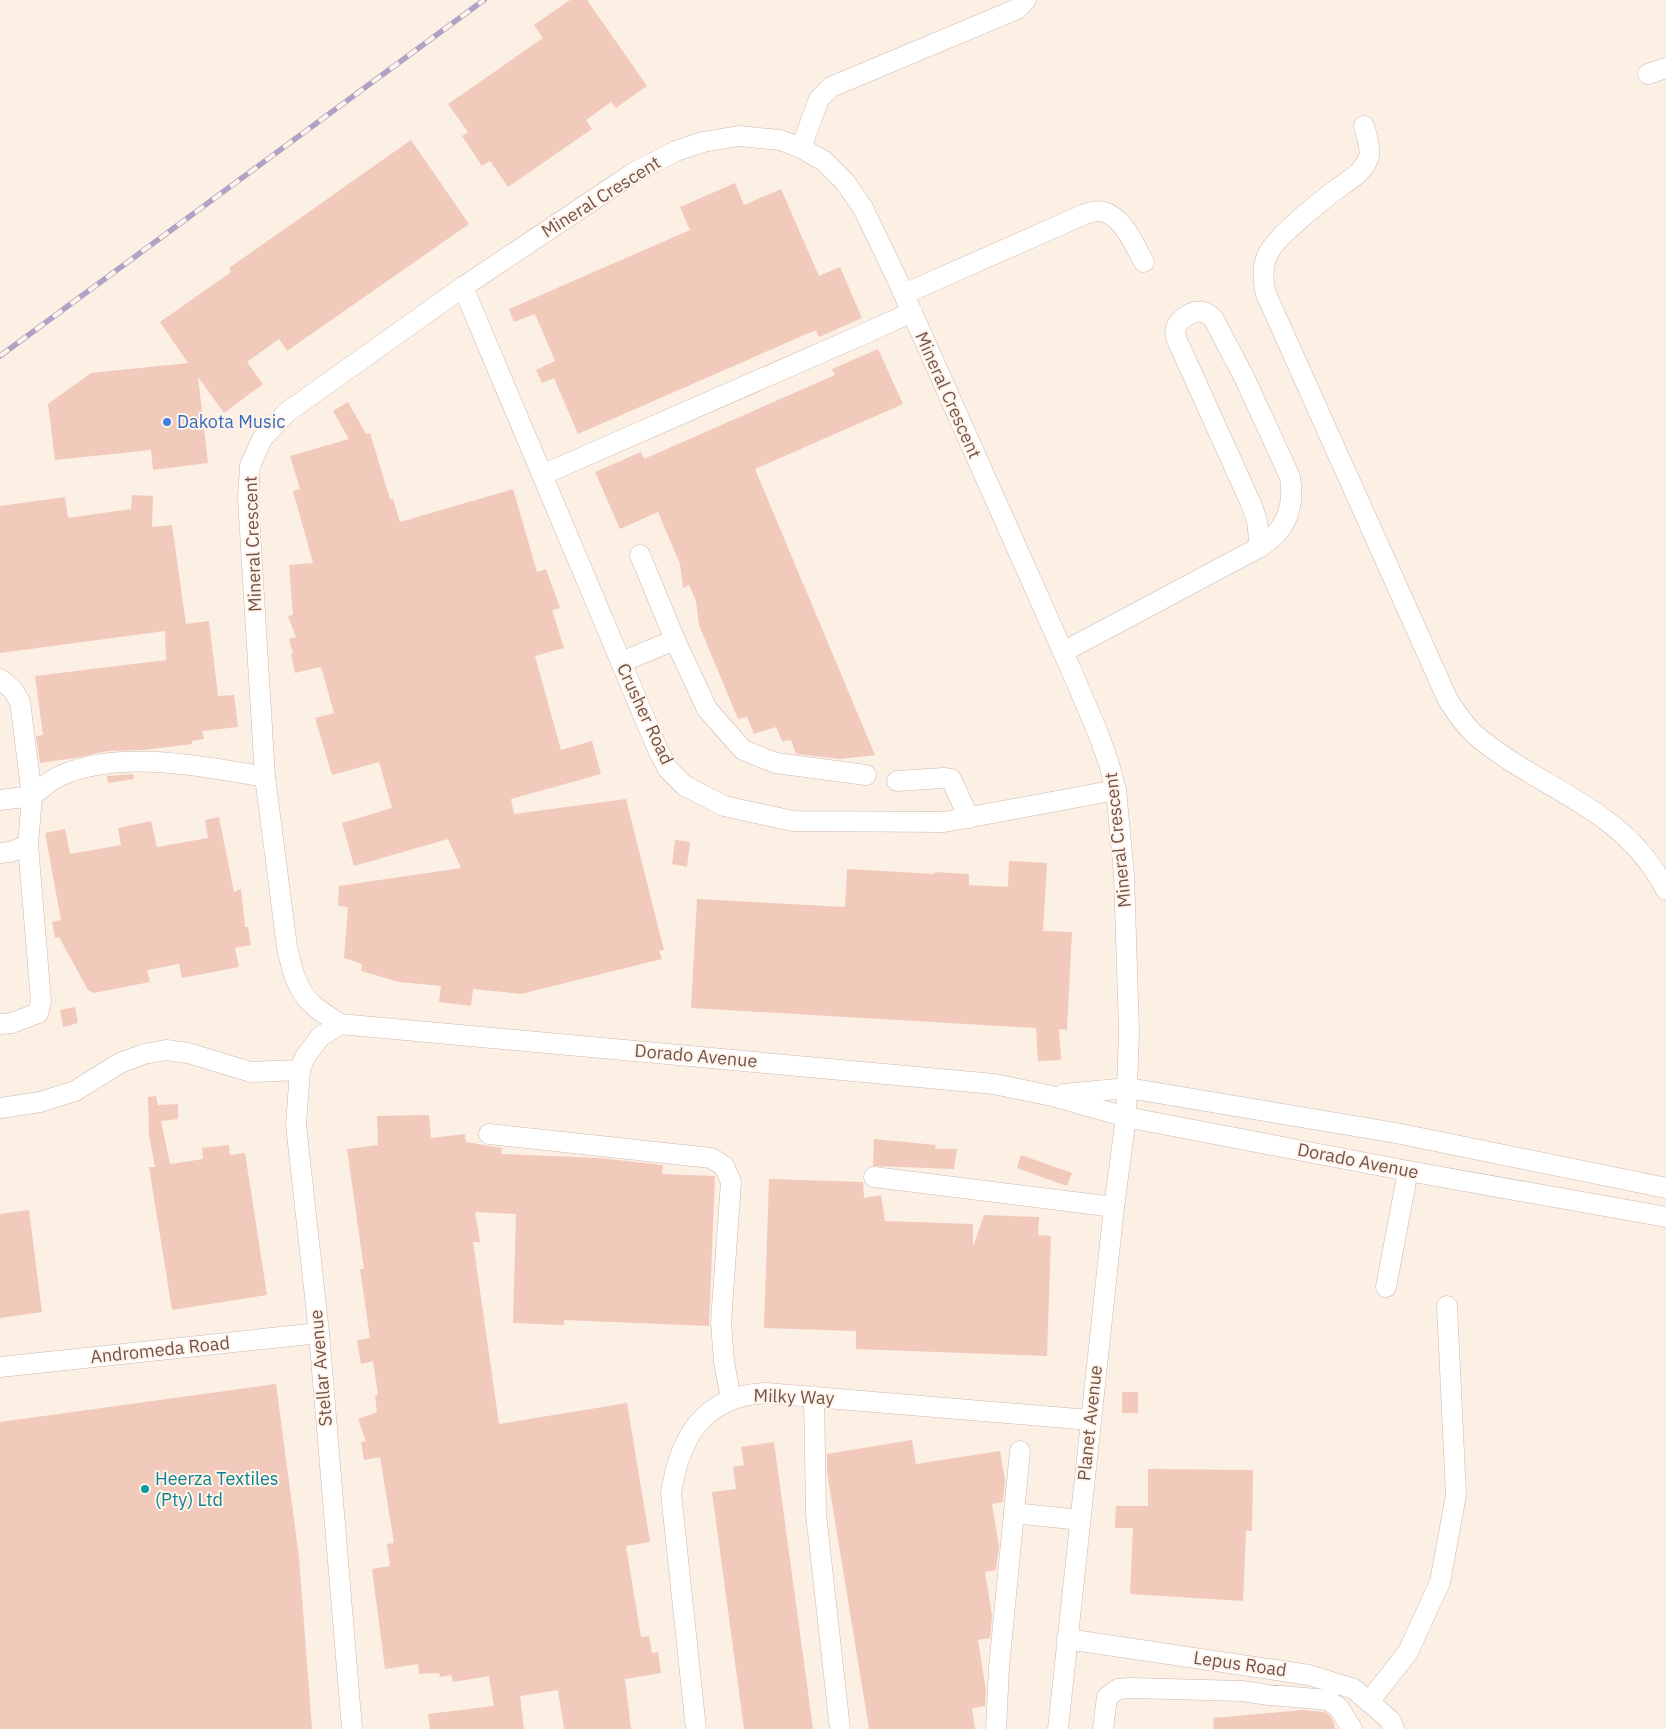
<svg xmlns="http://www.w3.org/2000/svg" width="1666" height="1729" viewBox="0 0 1666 1729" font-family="'IBM Plex Sans',sans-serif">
<rect width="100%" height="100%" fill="#fcefe4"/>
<g fill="#f1cabc">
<path d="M570,0H587L647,86L616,108L611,102L586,120L592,129L508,187L490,161L482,166L462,136L468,132L448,104L543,38L534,25Z"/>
<path d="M411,140L469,224L287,351L279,339L247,362L263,384L224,413L198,377L208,463L153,470L151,450L55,460L48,404L91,373L188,363L160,322L231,272L229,268Z"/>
<path d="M735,183L744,205L781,189L819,276L840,267L862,318L819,337L816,330L578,434L554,378L542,383L536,370L555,361L535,314L514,322L509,309L690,230L680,207Z"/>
<path d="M878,349L903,404L755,469L875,755L839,759L796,754L791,740L782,741L776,727L754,734L747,717L738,719L699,625L696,601L689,585L683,588L680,564L658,512L620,529L595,472L641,452L644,459L835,375L832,369Z"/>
<path d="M348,402L366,434L370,433L390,499H393L400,522L513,489L537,572L546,569L560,608L552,610L564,648L535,656L561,750L592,741L601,774L511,799L514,814L626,799L664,950L659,951L662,959L521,994L473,989L471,1006L439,1002L441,986L399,982L361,971L362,964L344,958L348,907L338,906L339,886L461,868L448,839L354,866L342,823L392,808L379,762L332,775L315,718L334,713L321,667L295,673L291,654L293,653L289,639L296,637L288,616L293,615L289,565L313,563L293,491L300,489L290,456L349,439L333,411Z"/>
<path d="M132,495L153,496L152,527L172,525L186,624L209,621L218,696L234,695L238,727L202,731L204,739L192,741V744L144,750L108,751L75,758L40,763L36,736L43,735L35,676L166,660L165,631L0,653V506L65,497L68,518L131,509Z"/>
<path d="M133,774L134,779L108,783L107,776Z"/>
<path d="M219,817L234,892L241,889L245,927H248L251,945L235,948L239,967L182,978L179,964L147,970L150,982L94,993L88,990L59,937L55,938L52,922L61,920L45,833L65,829L70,854L121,845L118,828L151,821L157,847L208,838L205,820Z"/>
<path d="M675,840L690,842L687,867L672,864Z"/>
<path d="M1009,861L1047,863L1043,931L1072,932L1067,1030L1059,1029L1061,1060L1038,1061L1036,1028L691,1008L697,899L845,907L847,869L935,874V872L969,874V885L1008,887Z"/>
<path d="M75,1007L78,1023L63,1027L60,1010Z"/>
<path d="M156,1096L158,1105L178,1104V1119L161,1121L170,1164L203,1159L202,1148L229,1145L230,1155L245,1153L267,1295L172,1310L149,1167H155L149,1136L148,1097Z"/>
<path d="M429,1115L431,1138L465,1134L466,1142L502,1148L501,1154L599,1158L663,1165L662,1174L715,1176L709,1326L564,1320V1325L513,1323L516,1214L475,1212L480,1242H473L499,1424L627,1403L650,1542L626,1546L641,1637L649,1636L652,1653L658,1652L661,1673L625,1679L631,1729H564L558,1690L520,1696L524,1729H430L428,1714L494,1706L489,1676L453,1682L451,1675L440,1677L439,1673L419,1674L418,1664L385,1669L372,1569L390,1566L387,1544L394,1543L380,1457L364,1460L361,1442L366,1441L358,1419L377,1412L375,1395H378L373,1361L361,1364L357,1340L370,1338L360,1269H364L347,1149L378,1145L377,1116Z"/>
<path d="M874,1139L936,1145L935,1149H957L954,1169L873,1166Z"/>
<path d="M1021,1155L1072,1173L1067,1186L1017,1168Z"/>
<path d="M769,1179L863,1182L864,1198L881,1195L885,1221L973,1224V1247L984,1215L1039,1217L1038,1235L1051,1236L1047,1356L856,1349V1331L764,1328Z"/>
<path d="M29,1210L42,1312L0,1318V1214Z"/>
<path d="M276,1384L299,1557L312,1729H0V1422Z"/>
<rect x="1122" y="1392" width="16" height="21"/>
<path d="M912,1440L916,1464L1000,1451L1005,1481L1003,1502L992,1504L999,1547L996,1570L985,1572L992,1615L990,1638L978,1640L986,1691L985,1706L972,1708L975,1729H869L827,1472V1454Z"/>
<path d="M774,1442L813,1729H744L712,1492L736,1489L733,1467L744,1465L741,1447Z"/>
<path d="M1148,1469L1253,1470L1252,1531H1246L1243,1601L1130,1594L1133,1528H1115L1116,1506H1148Z"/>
<path d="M1302,1710L1324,1712L1330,1716L1334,1723L1335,1729H1214L1213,1718Z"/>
</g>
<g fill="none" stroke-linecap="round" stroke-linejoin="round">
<defs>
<g id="minor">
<path d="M1648,74L1666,68"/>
<path d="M1364,126C1366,134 1371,147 1369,156C1365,171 1350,180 1338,188C1321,201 1274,238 1267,256C1262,268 1263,282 1266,294L1448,700C1455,711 1463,723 1473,733C1513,768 1564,789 1607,821C1631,839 1652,863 1666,890"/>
<path d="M801,148L819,99L831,87L1017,9L1026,0"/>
<path d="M463,287L658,750L668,769L685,786L724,806L793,821L944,822L1116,790"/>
<path d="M904,294L1085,214C1091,212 1097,210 1104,212C1124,218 1134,245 1144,262"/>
<path d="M542,475L866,333L912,312"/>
<path d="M640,555L675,640"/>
<path d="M1063,652L1260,547C1286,531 1295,507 1290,477L1244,377L1213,318C1210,316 1207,313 1203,312C1193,309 1179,319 1176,328C1174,332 1176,337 1177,340L1252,506L1257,521L1260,547"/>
<path d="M621,662L675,640L707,709L743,750L776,763L866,775"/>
<path d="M0,679L13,690L20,702L32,796C41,789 50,780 60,776C120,749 203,766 265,777"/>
<path d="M897,781L944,778L951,779L969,818"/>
<path d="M0,800L32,796L28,845L10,852L0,853"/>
<path d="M0,1024L12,1023L38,1013L41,1001L28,845"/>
<path d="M340,1024L320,1037L305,1057L300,1070L296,1125L319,1333L352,1729"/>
<path d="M1064,1094L1128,1088L1396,1133L1666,1188"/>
<path d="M0,1108L40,1102L75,1091L120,1063L144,1054L166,1050L188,1053L251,1072L300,1070"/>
<path d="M489,1134L711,1158L724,1166L731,1182L721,1322L724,1362L731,1399"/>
<path d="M874,1177L1114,1207"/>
<path d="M1386,1287L1408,1171"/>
<path d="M0,1367L319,1333"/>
<path d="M814,1396L816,1514L840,1729"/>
<path d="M1014,1513L1080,1520"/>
<path d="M1067,1639L1309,1675L1354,1689L1391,1721L1394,1729"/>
<path d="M1369,1702L1408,1652L1440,1582L1456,1495L1447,1306"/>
<path d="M696,1729L671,1493C680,1436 704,1396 766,1393L1090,1420"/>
<path d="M996,1729L999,1667L1020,1451"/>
<path d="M1058,1729L1114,1207L1126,1117L1129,1031L1124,875L1116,790L1109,764L1098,733L1072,672L898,281L863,208L845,182L824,161L801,148L780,140L739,136L703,142L676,151L635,172L463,287L286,413L262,439L250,466L248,498L265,777L287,947C291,967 297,991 313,1005C321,1012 331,1018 340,1024L994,1084L1052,1096L1126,1117L1408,1171L1666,1217"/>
<path d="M1103,1729L1107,1697L1118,1689L1130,1688L1242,1691L1269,1695L1328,1700L1339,1708L1352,1729"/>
</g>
</defs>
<use href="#minor" stroke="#cfb8ad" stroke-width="21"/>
<use href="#minor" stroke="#fff" stroke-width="20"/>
<defs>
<path id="rail" d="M0,356L484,0"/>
</defs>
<use href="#rail" stroke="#b0a2c5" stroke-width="5.5"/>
<use href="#rail" stroke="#fff4ea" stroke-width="4" stroke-dasharray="11" stroke-linecap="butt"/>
</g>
<circle fill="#3f7fe0" stroke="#fff4ea" stroke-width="2" cx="167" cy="422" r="5"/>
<circle fill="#0f9aa8" stroke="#fff4ea" stroke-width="2" cx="145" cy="1489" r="5"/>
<g text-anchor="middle" stroke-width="4" stroke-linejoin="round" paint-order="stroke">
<g font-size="18" fill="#74534a" stroke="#fff4ea">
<text transform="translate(601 197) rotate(-32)" y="6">Mineral Crescent</text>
<text transform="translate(948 395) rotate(66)" y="6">Mineral Crescent</text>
<text transform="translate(253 544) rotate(-92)" y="6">Mineral Crescent</text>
<text transform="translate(645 714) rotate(65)" y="6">Crusher Road</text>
<text transform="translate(1118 840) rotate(-96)" y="6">Mineral Crescent</text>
<text transform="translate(696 1056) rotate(5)" y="6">Dorado Avenue</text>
<text transform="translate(1358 1161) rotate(11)" y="6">Dorado Avenue</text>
<text transform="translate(160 1350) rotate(-6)" y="6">Andromeda Road</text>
<text transform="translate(321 1368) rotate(-95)" y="6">Stellar Avenue</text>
<text transform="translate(794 1397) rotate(2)" y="6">Milky Way</text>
<text transform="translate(1090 1423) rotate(-84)" y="6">Planet Avenue</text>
<text transform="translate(1240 1664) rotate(8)" y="6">Lepus Road</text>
</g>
<g font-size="18" fill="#366cbe" stroke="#fff4ea" text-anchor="start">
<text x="177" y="428">Dakota Music</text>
</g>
<g font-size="18" fill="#0d838f" stroke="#fff4ea" text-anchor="start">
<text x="155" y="1485">Heerza Textiles<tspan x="155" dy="21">(Pty) Ltd</tspan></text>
</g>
</g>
</svg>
